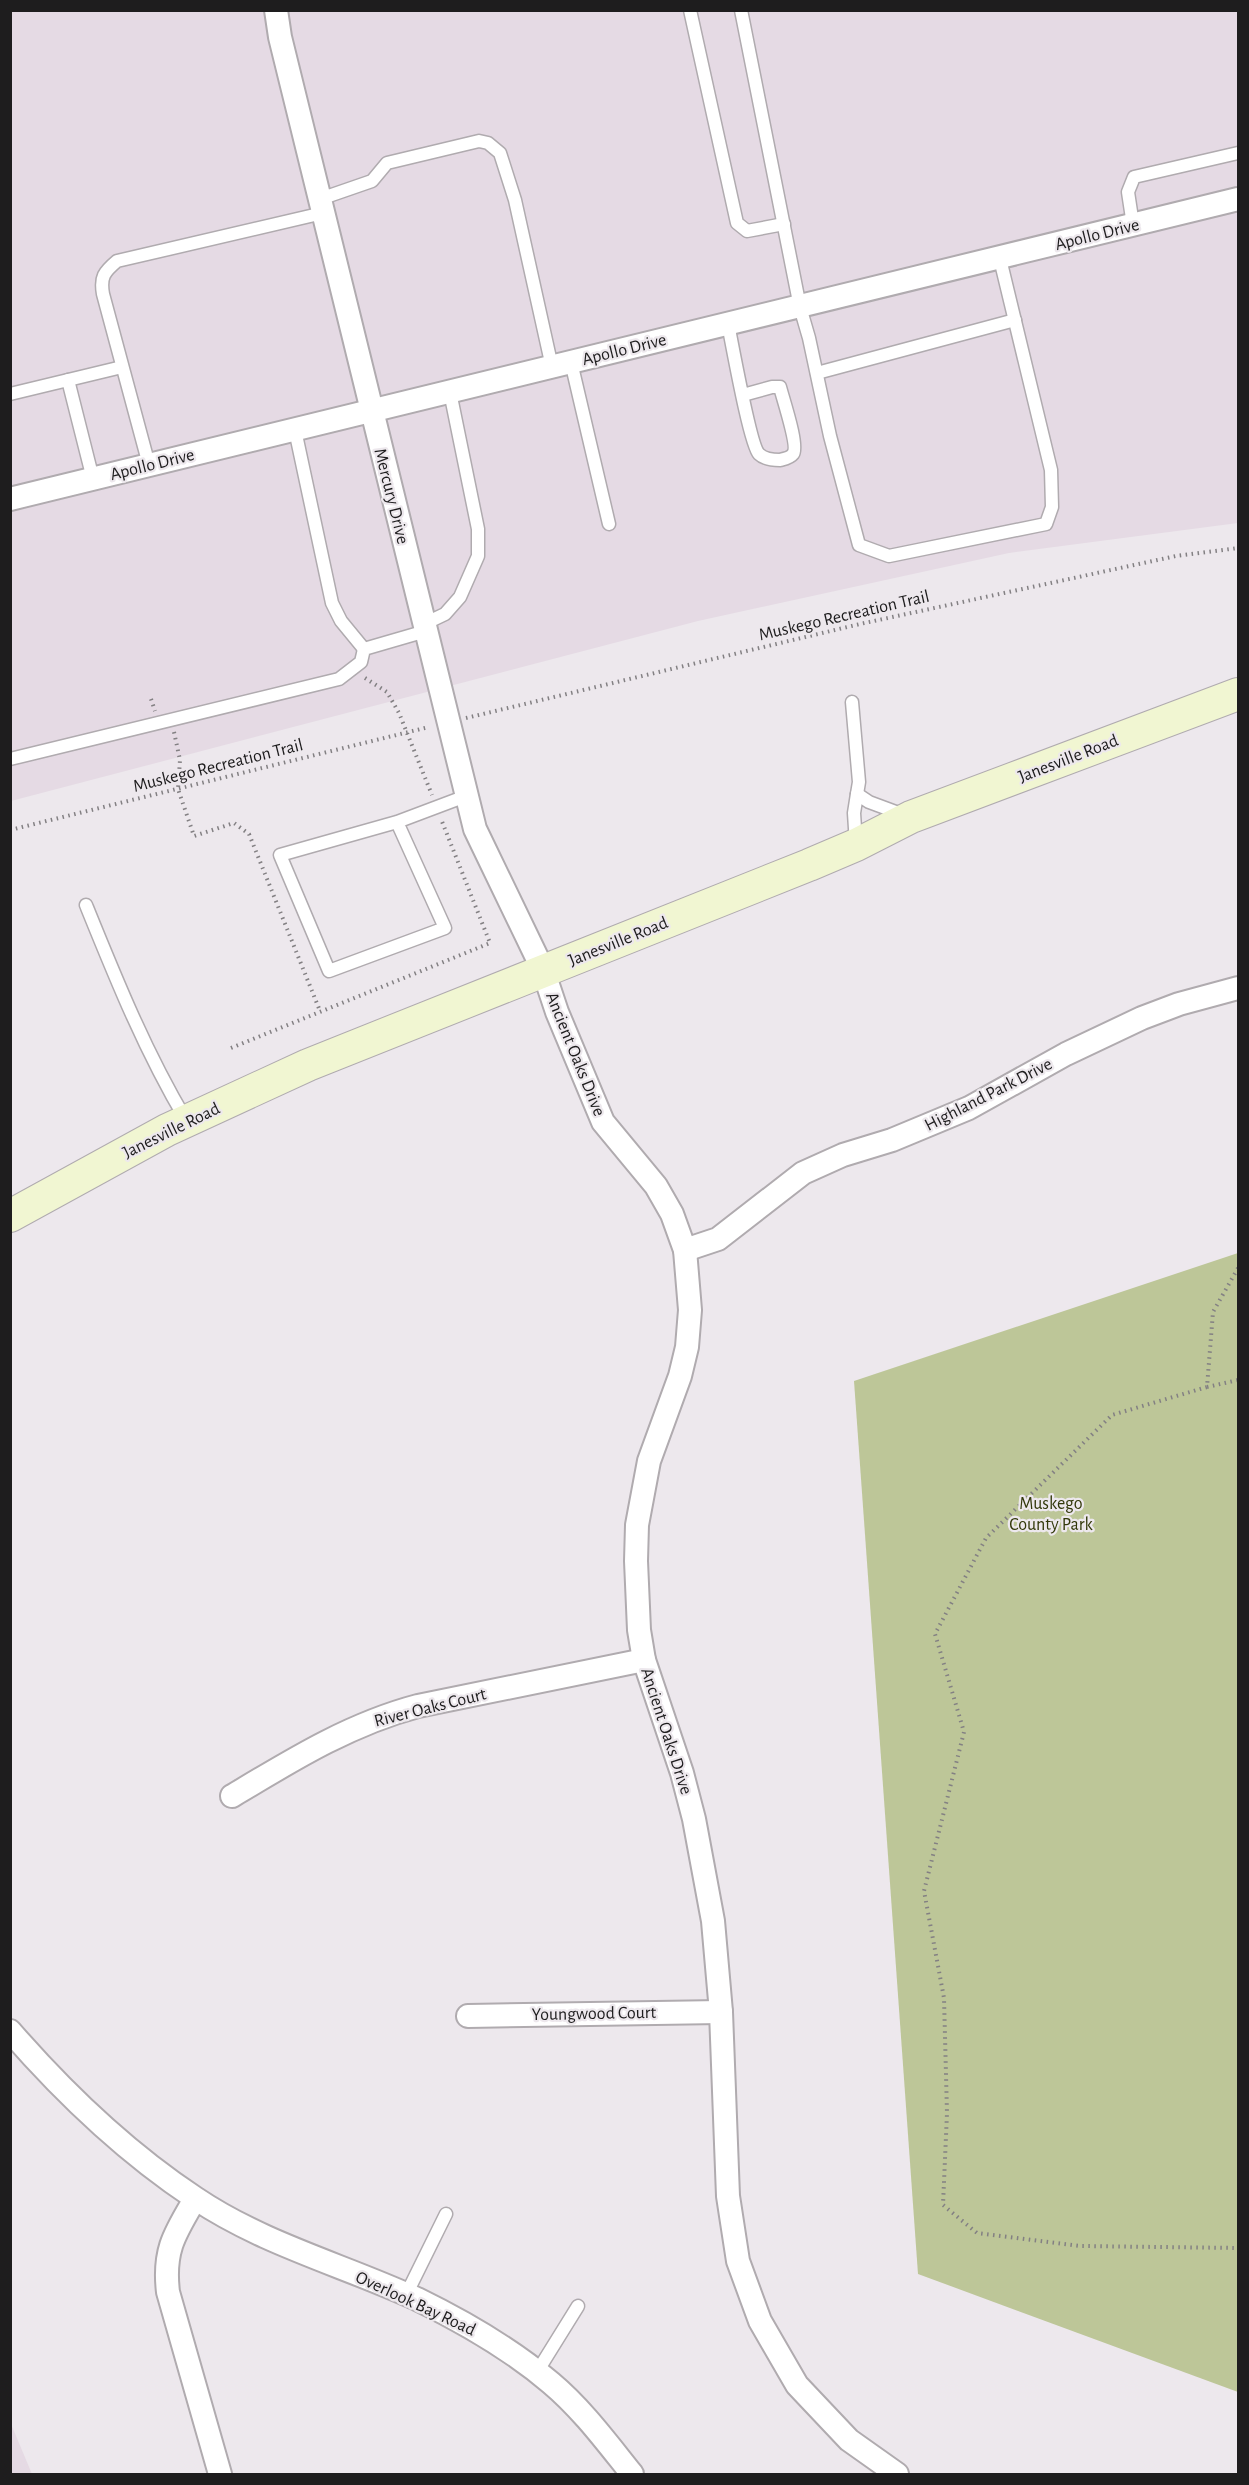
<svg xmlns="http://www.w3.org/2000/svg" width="1249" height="2485" viewBox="0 0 1249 2485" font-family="'Alegreya Sans',sans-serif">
<rect width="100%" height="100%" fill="#ede8ed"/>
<g fill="#e5dae4">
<path d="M11,11H1238V523L1009,553L698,621L11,801Z"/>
<path d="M10,2424H11L32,2474H11Z"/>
</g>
<path fill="#bdc698" d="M1238,1253V2392L918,2274L854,1381Z"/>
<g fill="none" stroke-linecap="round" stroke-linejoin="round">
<defs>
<g id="service">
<path d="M690,10L737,223L747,231L784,224"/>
<path d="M741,10L800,307L809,338L830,436L859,545L889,556L1046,524L1052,507L1051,470L1000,259"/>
<path d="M320,199L372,181L387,163L479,141L488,143L500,153L515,200L552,367"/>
<path d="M1133,225L1128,192L1134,177L1238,153"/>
<path d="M728,324C732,343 750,445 759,454C764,459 774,460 780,460C784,459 790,458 793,454C799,446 783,399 780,387H772L743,395"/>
<path d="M571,362L609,524"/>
<path d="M817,373L1015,320"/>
<path d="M68,380L93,479"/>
<path d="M10,394L122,367"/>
<path d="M295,430L332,603L341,621L364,649"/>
<path d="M149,465L103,294C100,277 104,272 117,261L323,213"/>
<path d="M424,624L445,614L460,597L478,556V529L450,392"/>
<path d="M852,702L859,782L857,794"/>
<path d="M10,759L339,679L361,662L364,649L426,631"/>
<path d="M397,822L445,928L329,971L280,855L397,822L466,796"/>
<path d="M856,844L854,813L857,794L869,802L904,815"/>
<path d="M86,905C116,979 145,1051 186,1120"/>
<path d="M406,2295L446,2214"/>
<path d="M537,2372L578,2306"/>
</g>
<g id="minor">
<path d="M276,10L280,37L475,829L543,970L557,1012L603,1122L656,1186L672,1214L685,1250L690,1310L687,1347L680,1376L649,1461L637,1525L636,1561L639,1630L644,1660L682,1773L694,1819L713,1921L721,2012L728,2196L738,2261L760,2321L797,2385L849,2440L897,2474"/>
<path d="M10,499L1238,199"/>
<path d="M685,1250L718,1239L803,1173L843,1155L892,1140L969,1108L1066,1054L1142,1018L1179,1004L1238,988"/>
<path d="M232,1796C292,1760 350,1724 418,1706L644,1660"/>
<path d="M468,2016L721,2012"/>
<path d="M10,2031C64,2093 127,2153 195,2198C263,2244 343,2265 417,2299C464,2322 511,2349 551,2383C582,2409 607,2443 632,2474"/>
<path d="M195,2199C175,2233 163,2250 168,2292L220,2474"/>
</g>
<path id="secondary" d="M10,1216L167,1130L308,1065L809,865L856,845L911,817L1238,694"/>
</defs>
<use href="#service" stroke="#b0abaf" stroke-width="15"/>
<use href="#minor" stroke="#b0abaf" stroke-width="26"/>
<use href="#secondary" stroke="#b0abaf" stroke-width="34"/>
<g stroke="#838083" stroke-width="4" stroke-dasharray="1.5 4.5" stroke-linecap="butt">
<path d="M365,678L387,692L399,713L432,795"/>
<path d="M151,699L155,711"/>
<path d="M466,718L860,624L1176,556L1238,548"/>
<path d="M174,732L180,760L178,789L194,836L234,823L249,834L320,1011"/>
<path d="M10,830L429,727"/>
<path d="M231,1048L490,943L441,819"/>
<path d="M1238,1268L1213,1312L1207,1387L1112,1415L986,1538L935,1634L964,1732L924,1891L944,1998L947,2113L943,2205L977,2233L1080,2246L1238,2248"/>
<path d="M1207,1387L1238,1380"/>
</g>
<use href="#service" stroke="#fff" stroke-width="12"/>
<use href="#minor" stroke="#fff" stroke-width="22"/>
<use href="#secondary" stroke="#f1f6d2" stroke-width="32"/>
</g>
<g text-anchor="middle" stroke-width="4.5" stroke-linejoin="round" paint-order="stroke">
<g font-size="18" fill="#1e1d1e" stroke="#ede8ed">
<text transform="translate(1097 234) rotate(-14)" y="6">Apollo Drive</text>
<text transform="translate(624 349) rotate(-14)" y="6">Apollo Drive</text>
<text transform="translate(152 464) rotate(-14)" y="6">Apollo Drive</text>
<text transform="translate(392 496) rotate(76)" y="6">Mercury Drive</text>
<text transform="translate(844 615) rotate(-13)" y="6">Muskego Recreation Trail</text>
<text transform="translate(1068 758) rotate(-21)" y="6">Janesville Road</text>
<text transform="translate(218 765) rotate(-14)" y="6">Muskego Recreation Trail</text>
<text transform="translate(618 941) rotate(-22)" y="6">Janesville Road</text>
<text transform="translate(576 1054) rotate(68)" y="6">Ancient Oaks Drive</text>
<text transform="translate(988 1094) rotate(-27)" y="6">Highland Park Drive</text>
<text transform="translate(171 1130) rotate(-26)" y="6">Janesville Road</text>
<text transform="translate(430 1707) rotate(-14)" y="6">River Oaks Court</text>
<text transform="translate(667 1731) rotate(72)" y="6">Ancient Oaks Drive</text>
<text transform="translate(594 2013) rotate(-1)" y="6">Youngwood Court</text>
<text transform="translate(416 2303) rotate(25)" y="6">Overlook Bay Road</text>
</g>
<g font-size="18" fill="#32380a" stroke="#ede8ed">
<text x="1051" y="1509">Muskego<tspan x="1051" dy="21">County Park</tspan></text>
</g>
</g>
<rect width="1249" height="2485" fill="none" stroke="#1e1d1e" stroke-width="24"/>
</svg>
